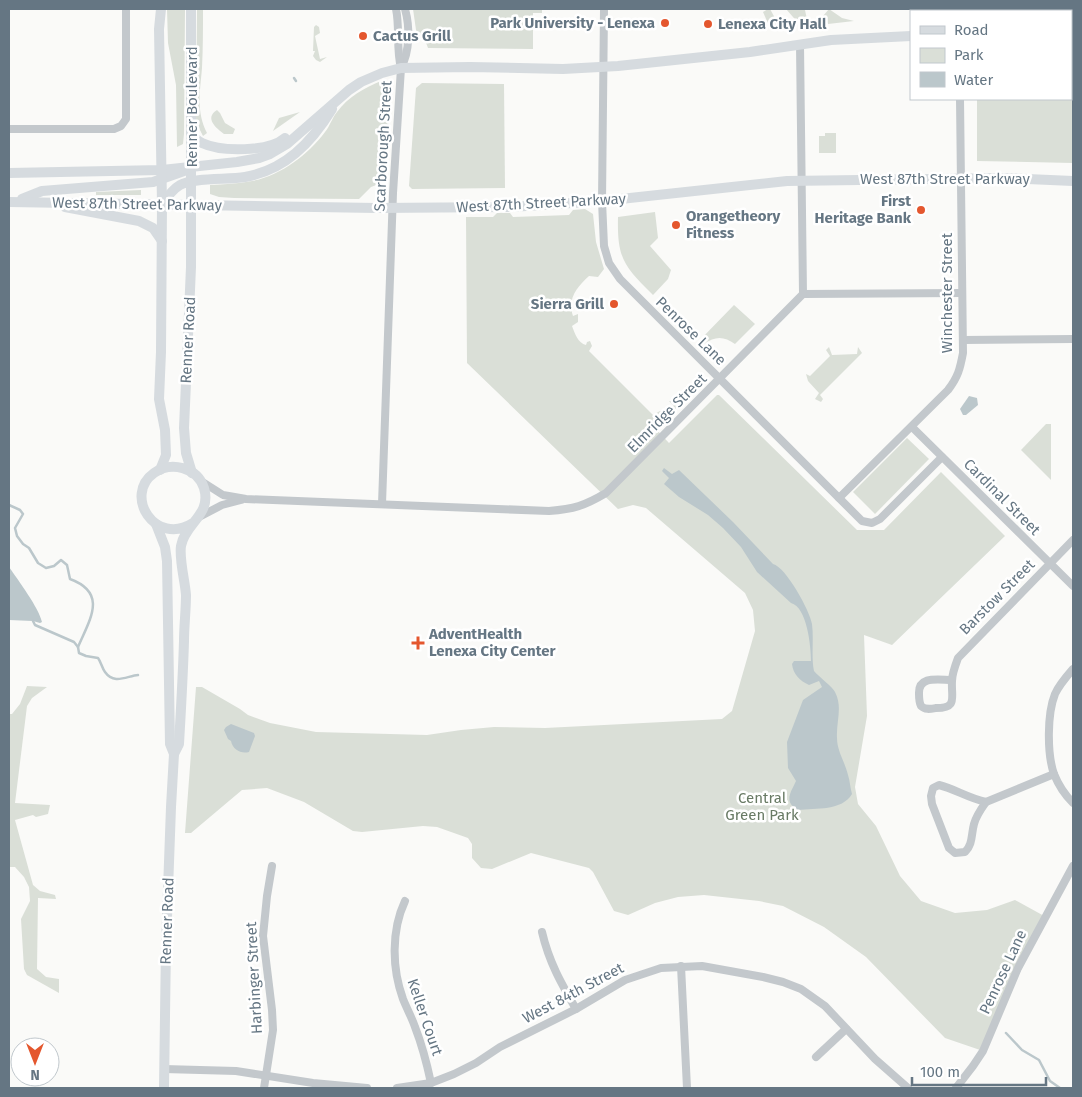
<svg xmlns="http://www.w3.org/2000/svg" width="1082" height="1097" viewBox="0 0 1082 1097" font-family="'Fira Sans',sans-serif">
<rect width="100%" height="100%" fill="#fafaf8"/>
<g fill="#dadfd7">
<path d="M167,9H185L184,134L183,144L177,147L176,85L168,43Z"/>
<path d="M197,9H203C203,28 203,48 202,68C200,92 196,111 207,133L203,136L196,122Z"/>
<path d="M413,9H542V13H533V49L428,48L425,40L417,37Z"/>
<path d="M768,9H770L780,27L770,28L763,12Z"/>
<path d="M786,9L805,10L808,24L800,25Z"/>
<path d="M829,9L842,18L854,21L828,24L823,16Z"/>
<path d="M316,25L319,27L320,33L315,36L320,59L327,57L320,62L316,60L313,56L315,51H313L314,27Z"/>
<path d="M1071,69H1073V163L977,161V99H1071Z"/>
<path d="M381,81L386,87L391,90L384,182L371,187L359,199L234,198L219,197L210,194V185C224,184 238,184 252,181C280,176 308,155 325,132C330,126 332,118 337,112C348,97 364,88 381,81Z"/>
<path d="M422,83L504,84L505,188L412,189L409,186L416,88Z"/>
<path d="M217,110L220,113L225,123L235,129L233,134H224C216,128 204,118 217,110Z"/>
<path d="M300,112L273,131L279,118Z"/>
<path d="M825,133H836V153H819V136H825Z"/>
<path d="M141,190V195H96V192Z"/>
<path d="M585,209L593,214L596,242L604,269L598,277L589,276C577,287 567,299 573,316L578,314V322L572,326C575,334 578,343 586,345L587,342L590,341L592,346L589,351L653,415L660,411L665,415L674,406L669,401H672L679,405L656,429L669,443L717,395H719L857,530H884L941,472L1005,536L892,645L864,635L867,716L855,787L858,804L876,826L900,876L921,901L955,913L987,910L1015,900L1046,917L983,1051L945,1038L866,957L824,927L783,906L759,901L704,895L678,897L655,903L628,915L614,911L593,872L589,868L531,853L492,869L481,868L472,858V844L468,838L437,827L423,826L362,832L353,831L304,802L267,788L242,790L191,833H185L196,687H202L240,709L248,715L270,723L316,732L427,735L461,730L494,727L545,728L722,719L732,711L755,631L753,610L745,593L646,508L633,505L618,509L467,363L466,217H493L497,213H510L513,217L569,215L573,210Z"/>
<path d="M655,212L658,238L650,246L671,270L668,279L653,295C624,266 617,259 618,217Z"/>
<path d="M734,305L755,324L735,344C724,336 715,336 704,344L700,340Z"/>
<path d="M829,347L832,355L857,354L858,347L862,353L820,395L823,399L821,402L815,399L819,393L808,381L806,374L810,376L830,356L826,350Z"/>
<path d="M1046,424H1051V480L1021,450Z"/>
<path d="M907,438L929,459L875,514L853,492Z"/>
<path d="M27,686L47,687L32,698L27,706L15,803L50,805L48,814L36,817L33,815L15,820L33,885L40,891L55,895L56,899L38,898L37,969L46,977L59,979V993L27,975L24,969L21,919L30,901L29,887L24,877L15,867H9V714H12L20,704Z"/>
</g>
<g fill="#bbc7cb">
<path d="M969,396L977,398L978,405L966,415H963L960,409Z"/>
<path d="M664,468L672,474L679,470L733,522L773,564C786,567 810,611 812,624C814,640 811,656 814,671C819,677 833,687 835,692C843,707 836,722 837,738C837,751 845,762 848,775C850,781 850,787 852,794C842,811 816,808 798,810C783,802 791,792 796,781L788,768L787,742L803,700L822,687L819,681L809,685C800,681 793,674 792,664L794,661H811C811,646 807,607 791,603L757,572L741,547L723,528L708,515L679,497L664,484L669,478L662,471Z"/>
<path d="M9,567C18,580 39,608 42,622L40,623L33,621L9,620Z"/>
<path d="M231,724L254,733L255,736L249,752C241,754 233,750 231,741L228,739L224,730L226,727Z"/>
</g>
<g fill="none" stroke-linecap="round" stroke-linejoin="round">
<g stroke="#bbc7cb" stroke-width="2.5">
<path d="M294,78L296,81"/>
<path d="M9,505L20,510L23,514L15,528L17,536L23,544L29,548L38,563L46,568L54,566L61,560L67,565L70,579C108,593 90,619 78,647"/>
<path d="M33,621L35,625L74,642L78,647L79,653L86,656L98,658C101,662 102,668 105,672C114,685 127,676 138,675"/>
<path d="M1006,1033L1022,1050L1039,1060L1050,1081L1060,1088"/>
</g>
<g stroke="#c3c8cc" stroke-width="8">
<path d="M604,9L602,201L604,246L609,263L620,279L862,521L872,523L880,519L942,457"/>
<path d="M960,11V9"/>
<path d="M401,68C410,51 410,27 405,9"/>
<path d="M9,129H114L121,126L126,119V9"/>
<path d="M803,294L962,293"/>
<path d="M963,340L1073,339"/>
<path d="M912,427L1073,586"/>
<path d="M201,481L223,495L246,499L549,511C574,509 584,506 606,493L803,294L800,45"/>
<path d="M839,498L948,390C958,377 960,369 963,353L960,99"/>
<path d="M382,504L393,193L401,68C396,49 400,28 396,9"/>
<path d="M199,517L222,505L241,500"/>
<path d="M1073,669C1066,677 1059,685 1055,694C1047,714 1047,754 1054,774C1058,784 1066,796 1073,803"/>
<path d="M952,680C939,680 918,675 919,694C919,698 919,702 921,706C925,710 930,709 936,708C958,708 951,698 952,681C952,674 955,666 958,658L1073,540"/>
<path d="M939,785C955,789 968,798 986,802C981,809 976,816 974,824C971,835 973,844 965,852L955,853L949,848L932,804L931,796L933,788Z"/>
<path d="M986,802L1054,774"/>
<path d="M405,901C391,931 392,969 403,999C407,1009 412,1018 415,1027C422,1045 427,1064 431,1083"/>
<path d="M542,932C549,962 561,983 576,1009"/>
<path d="M681,966L687,1088"/>
<path d="M816,1057L846,1029"/>
<path d="M164,1069L236,1071L313,1083L367,1088"/>
<path d="M264,1088L273,1030L272,1010L263,936L267,896L272,866"/>
<path d="M397,1088L431,1083L454,1074L476,1063L500,1047L576,1009L625,980L661,968L702,966L763,977L783,982L801,989L825,1006L875,1059L908,1088"/>
<path d="M956,1088L973,1066L983,1051L1018,968L1073,866"/>
</g>
<g stroke="#d6dbdf" stroke-width="10">
<path d="M191,9V267L184,428L186,453L192,473"/>
<path d="M1071,50L1073,51"/>
<path d="M191,133C194,137 197,141 202,143C221,152 269,152 285,138"/>
<path d="M9,173L162,170L237,162L259,158L270,154L287,144L349,90L361,82L382,73L401,68L470,67L563,69L618,66L750,52L831,40L911,36"/>
<path d="M22,199L42,191L153,182L184,171"/>
<path d="M9,202L376,208L511,207L602,201L787,181L1004,178L1073,181"/>
<path d="M162,204C167,197 173,189 180,185C194,177 228,180 245,177C285,170 311,143 332,109"/>
<path d="M65,207L139,221L153,228L162,241"/>
<path d="M160,470L166,455L165,430L159,399L161,352L162,204L159,29L161,9"/>
<path d="M156,524L165,547L167,561L170,744L174,754"/>
<path d="M164,1088L166,945L171,807L174,754L179,744C181,709 183,675 184,641C184,626 186,610 186,595C185,581 179,559 181,546C185,523 212,515 204,488C197,467 171,461 154,473C123,495 155,547 193,523"/>
</g>
</g>
<g fill="#e4572e" stroke="#fff" stroke-width="2">
<circle cx="665" cy="23" r="5"/>
<circle cx="708" cy="24" r="5"/>
<circle cx="363" cy="36" r="5"/>
<circle cx="921" cy="210" r="5"/>
<circle cx="676" cy="225" r="5"/>
<circle cx="614" cy="304" r="5"/>
<path d="M415.5 635.5h5v5h5v5h-5v5h-5v-5h-5v-5h5z"/>
</g>
<g text-anchor="middle" stroke-width="5" stroke-linejoin="round" paint-order="stroke">
<g font-size="15" font-weight="bold" fill="#657683" stroke="#fff" text-anchor="start">
<text x="655" y="28" text-anchor="end">Park University - Lenexa</text>
<text x="718" y="29">Lenexa City Hall</text>
<text x="373" y="41">Cactus Grill</text>
<text x="911" y="206" text-anchor="end">First<tspan x="911" dy="17">Heritage Bank</tspan></text>
<text x="686" y="221">Orangetheory<tspan x="686" dy="17">Fitness</tspan></text>
<text x="604" y="309" text-anchor="end">Sierra Grill</text>
<text x="429" y="639">AdventHealth<tspan x="429" dy="17">Lenexa City Center</tspan></text>
</g>
<g font-size="15" fill="#657683" stroke="#fff">
<text transform="translate(192 107) rotate(-90)" y="5">Renner Boulevard</text>
<text transform="translate(383 146) rotate(-87)" y="5">Scarborough Street</text>
<text x="945" y="184">West 87th Street Parkway</text>
<text transform="translate(541 203) rotate(-3)" y="5">West 87th Street Parkway</text>
<text transform="translate(137 204) rotate(1)" y="5">West 87th Street Parkway</text>
<text transform="translate(947 293) rotate(-90)" y="5">Winchester Street</text>
<text transform="translate(691 331) rotate(44)" y="5">Penrose Lane</text>
<text transform="translate(188 340) rotate(-87)" y="5">Renner Road</text>
<text transform="translate(667 413) rotate(-45)" y="5">Elmridge Street</text>
<text transform="translate(1002 497) rotate(45)" y="5">Cardinal Street</text>
<text transform="translate(997 597) rotate(-45)" y="5">Barstow Street</text>
<text transform="translate(167 921) rotate(-88)" y="5">Renner Road</text>
<text transform="translate(1003 972) rotate(-65)" y="5">Penrose Lane</text>
<text transform="translate(254 978) rotate(-93)" y="5">Harbinger Street</text>
<text transform="translate(573 993) rotate(-28)" y="5">West 84th Street</text>
<text transform="translate(425 1017) rotate(71)" y="5">Keller Court</text>
</g>
<g font-size="15" fill="#687a64" stroke="#fff">
<text x="762" y="803">Central<tspan x="762" dy="17">Green Park</tspan></text>
</g>
</g>
<rect width="1082" height="1097" fill="none" stroke="#657683" stroke-width="20"/>
<rect x="910" y="10" width="162" height="90" fill="#ffffff" stroke="#c1c8cd"/>
<rect x="920" y="26" width="25" height="8" fill="#d6dbdf" stroke="#c1c8cd"/>
<text x="954" y="35" font-size="15" fill="#657683">Road</text>
<rect x="920" y="48" width="25" height="15" fill="#dadfd7" stroke="#c1c8cd"/>
<text x="954" y="60" font-size="15" fill="#657683">Park</text>
<rect x="920" y="72" width="25" height="15" fill="#bbc7cb" stroke="#c1c8cd"/>
<text x="954" y="85" font-size="15" fill="#657683">Water</text>
<g transform="translate(35 1062) rotate(180)"><circle r="24" fill="#ffffff" stroke="#c1c8cd"/>
<path d="M0-4L9 19L0 12L-9 19Z" fill="#e4572e"/>
<text y="-8" font-size="14" font-weight="bold" text-anchor="middle" fill="#657683">N</text>
</g>
<path d="M912 1077v8h134v-8" fill="none" stroke="#657683" stroke-width="2.5"/>
<text x="920" y="1077" font-size="15" fill="#657683" stroke="#ffffff" stroke-width="4" paint-order="stroke">100 m</text>
</svg>
